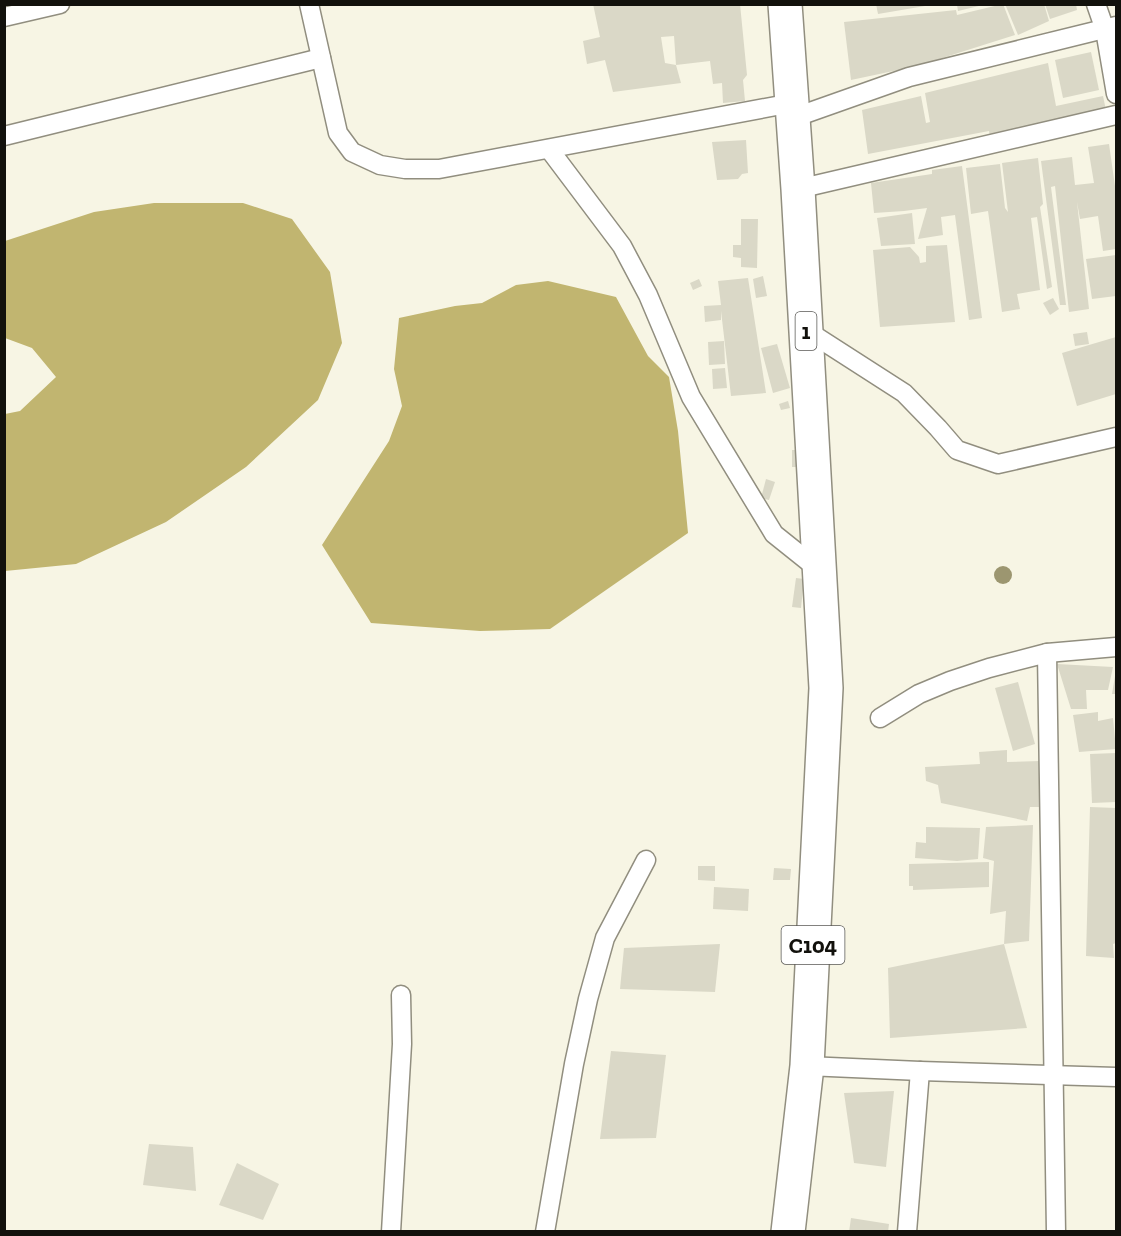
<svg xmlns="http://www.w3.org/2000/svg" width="1121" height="1236" viewBox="0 0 1121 1236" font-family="'Zilla Slab',serif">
<rect width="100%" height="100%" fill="#f7f5e4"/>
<g fill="#c1b570">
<path d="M154,203H243L292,219L330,272L342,343L318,400L246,467L166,522L76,564L5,571V414L20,411L56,377L32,348L5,338V241L94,212Z"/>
<path d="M548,281L616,297L648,356L669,377L678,431L688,533L550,629L480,631L371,623L322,545L389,441L402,406L394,369L399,318L455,306L482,303L516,285Z"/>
</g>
<g fill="#dad8c7">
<path d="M593,4H740L747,75L743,80L745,101L723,103L722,83L713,84L710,61L676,65L674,36L661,37L665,63L676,65L681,83L613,92L605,60L587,64L583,41L600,37Z"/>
<path d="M876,4H925V6L878,14Z"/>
<path d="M1003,4L1015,35L917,66L851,80L844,22L956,10L957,15Z"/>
<path d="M1005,4H1044L1049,21L1018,35Z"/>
<path d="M1045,4H1076L1077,10L1050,19Z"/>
<path d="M957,5H983L958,11Z"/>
<path d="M1091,52L1099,90L1063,98L1055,60Z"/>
<path d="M1048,63L1056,106L1103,96L1107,115L990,137L989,131L868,154L862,110L921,96L926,123L930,122L925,93Z"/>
<path d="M746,140L748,173L742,174L738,179L717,180L712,142Z"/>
<path d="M1109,144L1116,193V249L1103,251L1098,216L1080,219L1077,202L1089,309L1069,312L1055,186L1051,187L1066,305H1060L1041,161L1072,157L1075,185L1094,183L1088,147Z"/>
<path d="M1038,158L1043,204L1040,207L1052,287L1047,289L1037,217L1031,218L1040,290L1017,294L1020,309L1002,312L988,211L971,214L966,168L1000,164L1005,208L1008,212L1002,163Z"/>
<path d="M962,166L982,318L969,320L955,215L941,217L943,235L918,239L927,208L904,211L874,213L871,183L932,174V170Z"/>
<path d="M912,213L915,244L881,246L877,218Z"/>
<path d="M741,219H758L757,268L741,267V258L733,257V245H741Z"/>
<path d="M947,245L955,322L880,327L873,250L910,247L919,257L920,263L926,262V246Z"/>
<path d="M1116,255V296L1092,299L1086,259Z"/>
<path d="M763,276L767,296L756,298L753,279Z"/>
<path d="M748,278L766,393L731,396L721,311V320L705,322L704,306L721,305L718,281Z"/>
<path d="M699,279L702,286L693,290L690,283Z"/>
<path d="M1053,298L1059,309L1050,315L1043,303Z"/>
<path d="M1087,332L1089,344L1075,346L1073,334Z"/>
<path d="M1116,337V394L1077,406L1062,353Z"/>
<path d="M724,341L725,364L709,365L708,342Z"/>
<path d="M777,344L790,388L773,393L761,348Z"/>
<path d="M725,368L727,388L713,389L712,369Z"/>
<path d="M788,401L790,408L781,410L779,404Z"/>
<rect x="792" y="450" width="8" height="17"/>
<path d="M766,479L775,482L769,500L761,498Z"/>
<path d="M796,578L804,579L801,608L792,607Z"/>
<path d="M1057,664L1113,667L1108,690H1086L1087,709H1071Z"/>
<path d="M1115,676L1116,694H1112Z"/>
<path d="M1018,682L1035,744L1013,751L995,688Z"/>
<path d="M1098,712V721L1113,718L1116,749L1079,752L1073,715Z"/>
<path d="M1007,750V762L1040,761L1042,807H1030L1027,821L941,803L938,785L926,781L925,767L980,764L979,752Z"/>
<path d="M1116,753V802L1092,803L1090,754Z"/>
<path d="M1090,807L1116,808V943L1113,944L1114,958L1086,956Z"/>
<path d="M1033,825L1029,941L1004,944L1006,911L990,914L994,861L983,858L986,827Z"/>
<path d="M926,827L980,828L978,859L957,861L915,858L916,842L926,843Z"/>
<path d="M989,862V887L913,890V886H909V864Z"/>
<path d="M698,866H715V881L698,880Z"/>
<path d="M774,868L791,869L790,880H773Z"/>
<path d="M714,887L749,889L748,911L713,909Z"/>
<path d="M720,944L715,992L620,989L624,948Z"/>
<path d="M1004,944L1027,1028L890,1038L888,968Z"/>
<path d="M611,1051L666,1055L656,1138L600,1139Z"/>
<path d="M894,1091L886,1167L854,1163L844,1093Z"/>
<path d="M149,1144L193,1147L196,1191L143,1185Z"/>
<path d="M237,1163L279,1184L263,1220L219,1205Z"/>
<path d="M851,1218L889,1224L888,1232H849Z"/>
</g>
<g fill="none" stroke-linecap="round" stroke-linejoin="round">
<defs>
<g id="street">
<path d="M309,4L338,133L352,152L380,165L405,169H439L792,103"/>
<path d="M1096,4L1105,30L1116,94"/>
<path d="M4,17L60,4"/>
<path d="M793,118L909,77L1116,26"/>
<path d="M4,136L321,58"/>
<path d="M549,149L622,246L648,295L691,397L774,534L819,570"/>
<path d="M798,189L1116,115"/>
<path d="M806,330L904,393L938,428L957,450L998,464L1116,437"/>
<path d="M1047,653L1056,1232"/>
<path d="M880,718L919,694L950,681L989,668L1047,653L1116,647"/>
<path d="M807,1066L920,1071L1116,1077"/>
<path d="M391,1232L402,1044L401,995"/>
<path d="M545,1232L574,1064L588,999L605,938L646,860"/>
<path d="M907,1232L920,1071"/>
</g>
<path id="highway" d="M785,4L798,189L826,688L807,1066L788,1232"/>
</defs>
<use href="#street" stroke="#918e7f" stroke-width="21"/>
<use href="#highway" stroke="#918e7f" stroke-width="36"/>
<use href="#street" stroke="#fff" stroke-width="18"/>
<use href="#highway" stroke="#fff" stroke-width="33"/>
</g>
<circle fill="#9c9670" cx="1003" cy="575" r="9"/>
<g text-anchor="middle" stroke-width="4.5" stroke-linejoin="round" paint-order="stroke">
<g fill="#fff" stroke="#595855" stroke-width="1.5">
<rect x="795.5" y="312" width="21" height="38" rx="4.5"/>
<rect x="781.5" y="926" width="63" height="38" rx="4.5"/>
</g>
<g font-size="22" font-weight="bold" fill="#12110c">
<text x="806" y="339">1</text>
<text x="813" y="953">C104</text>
</g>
</g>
<rect width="1121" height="1236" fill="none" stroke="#12110c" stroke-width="12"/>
</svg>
